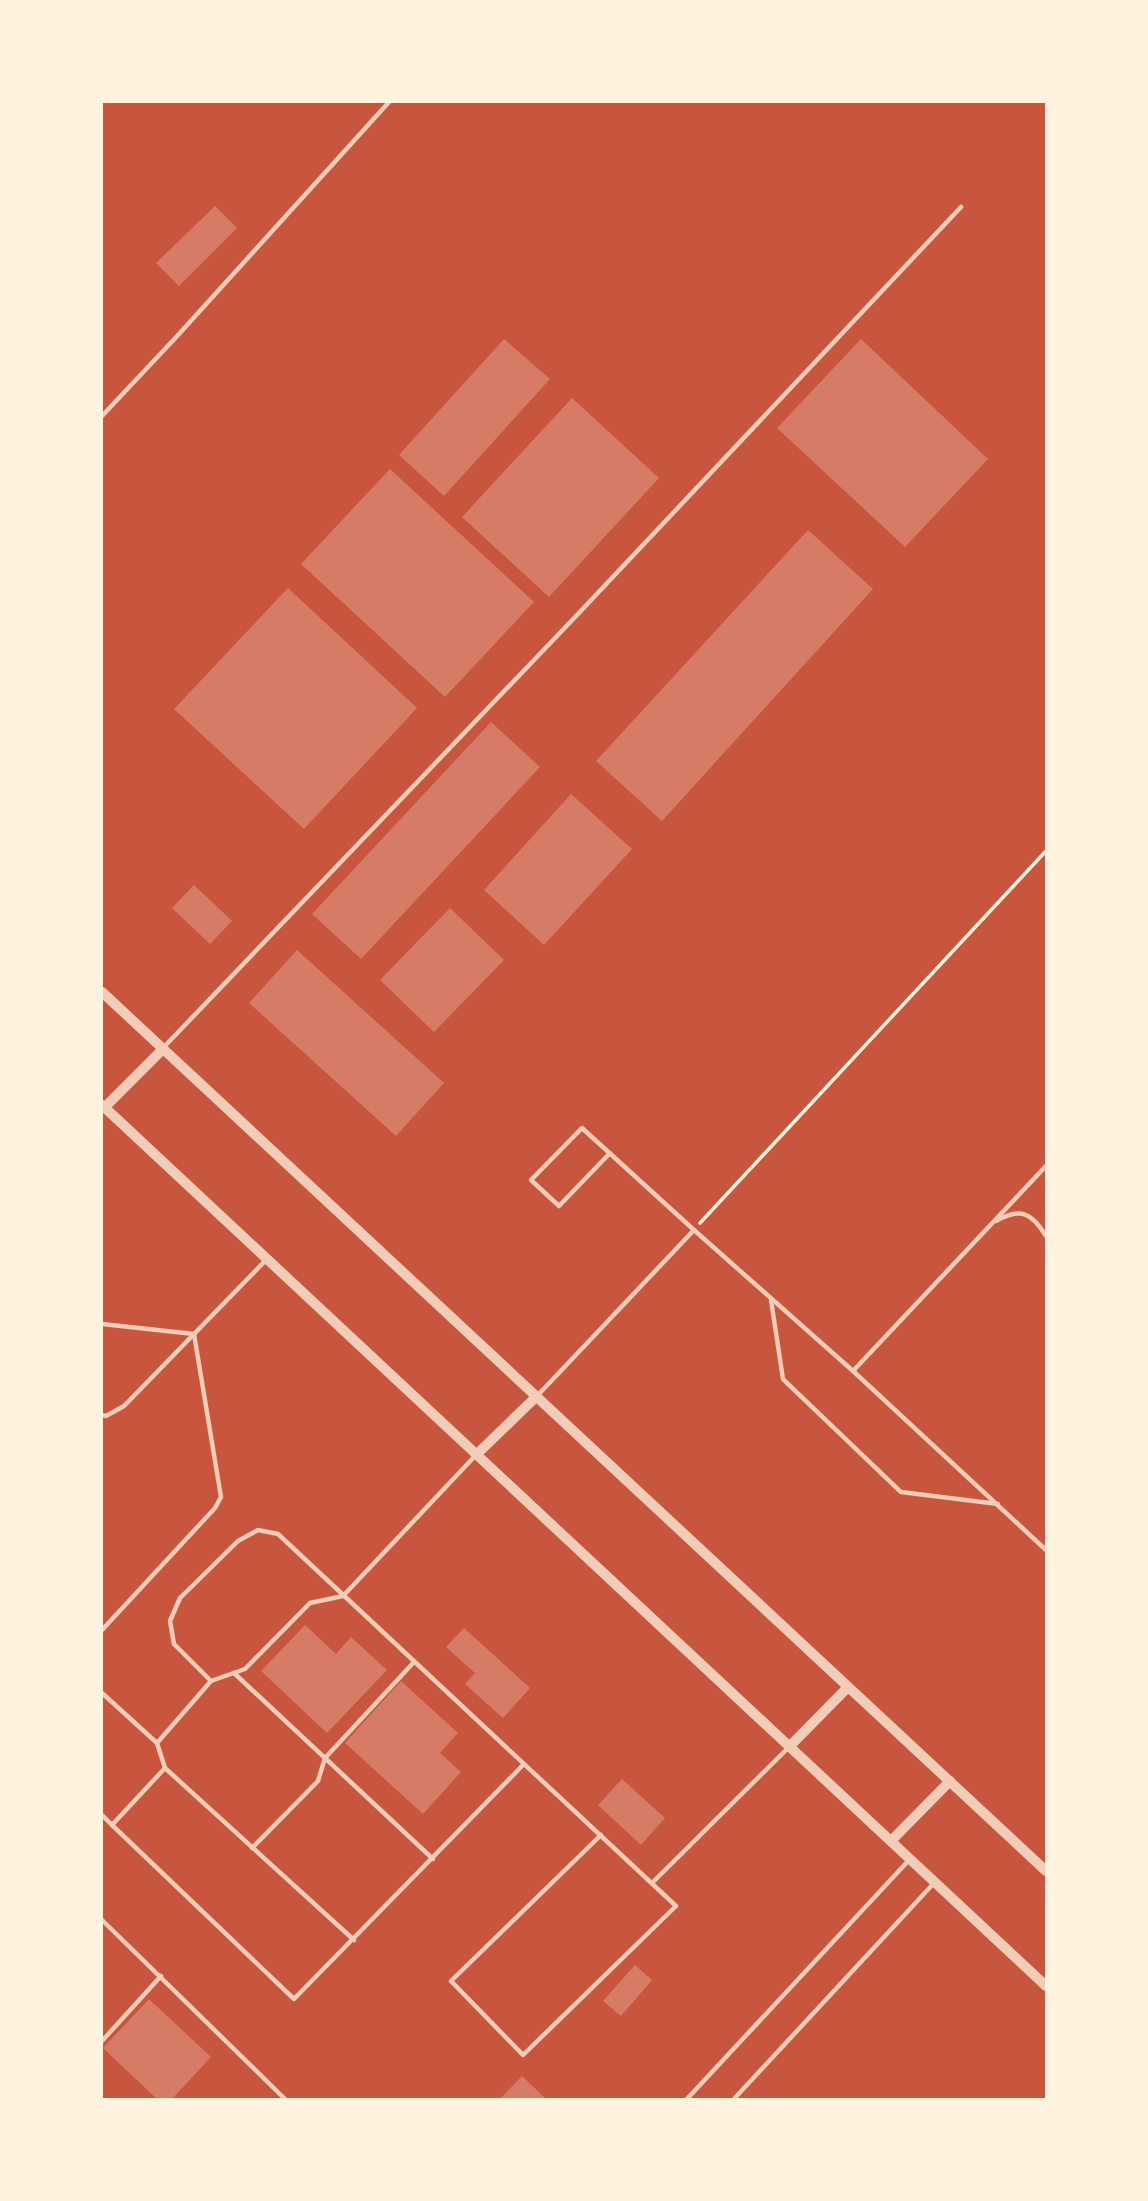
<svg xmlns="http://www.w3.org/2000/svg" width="1148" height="2201" viewBox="0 0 1148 2201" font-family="'Noto Sans',sans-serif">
<rect width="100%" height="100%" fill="#c8553d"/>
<g fill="#d67c66">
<path d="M215,206L237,228L179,286L156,263Z"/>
<path d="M504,339L550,379L444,496L399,455Z"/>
<path d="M861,339L988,459L905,547L777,428Z"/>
<path d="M572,398L659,478L549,597L462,517Z"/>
<path d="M390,469L534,602L445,697L301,564Z"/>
<path d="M808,530L873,589L662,821L596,761Z"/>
<path d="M288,588L417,708L304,829L174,709Z"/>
<path d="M491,722L540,767L361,959L312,914Z"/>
<path d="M571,794L632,849L544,945L484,890Z"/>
<path d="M194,885L232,921L210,944L172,908Z"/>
<path d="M450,908L504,960L434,1032L380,980Z"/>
<path d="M297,950L444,1083L396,1136L249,1003Z"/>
<path d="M305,1625L336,1654L351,1637L387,1670L327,1733L261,1671Z"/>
<path d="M464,1628L530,1688L503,1718L465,1684L475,1673L446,1647Z"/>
<path d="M401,1681L458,1733L440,1753L461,1772L423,1814L345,1743Z"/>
<path d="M622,1779L665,1818L641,1845L598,1805Z"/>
<path d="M635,1965L652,1980L621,2016L603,2001Z"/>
<path d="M149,1999L211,2057L171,2100H158L103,2048Z"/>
<path d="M522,2076L547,2100H499Z"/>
</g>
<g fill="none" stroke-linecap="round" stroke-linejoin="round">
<path stroke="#fff3e0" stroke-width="3.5" d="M700,1223L1046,851"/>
<g stroke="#f1ccb7" stroke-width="4.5">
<path d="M102,416L179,334L389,102"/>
<path d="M163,1048L578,614L961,207"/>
<path d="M610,1153L559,1206L531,1180L582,1128L694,1230"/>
<path d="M1046,1166L853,1371L1046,1550"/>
<path d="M996,1221C1021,1207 1032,1213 1046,1236"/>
<path d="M771,1300L783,1379L901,1492L998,1504"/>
<path d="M102,1324L194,1334L221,1497L215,1508L102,1630"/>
<path d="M538,1395L694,1230L853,1371"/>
<path d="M102,1415L106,1416L124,1406L266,1260"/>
<path d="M234,1673L433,1859"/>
<path d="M211,1681L174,1644L170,1621L180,1598L238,1541L258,1530L278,1534L676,1906L523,2055L451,1981L601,1835"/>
<path d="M102,1693L157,1743L165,1768L112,1825L102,1815"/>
<path d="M157,1743L211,1681L245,1669L310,1603L343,1596L475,1456"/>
<path d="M165,1768L354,1940"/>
<path d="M112,1825L294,1999L524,1764"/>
<path d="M252,1848L318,1781L325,1758L414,1662"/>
<path d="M652,1883L788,1748"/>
<path d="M102,1920L286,2100"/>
<path d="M102,2041L161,1976"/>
<path d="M686,2100L910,1859"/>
<path d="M733,2100L934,1883"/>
</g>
<g stroke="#f1ccb7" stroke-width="10">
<path d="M102,992L1046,1871"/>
<path d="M102,1105L1046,1986"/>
<path d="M104,1108L163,1049"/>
<path d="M476,1455L537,1396"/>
<path d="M789,1747L848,1687"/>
<path d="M891,1841L950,1781"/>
</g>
</g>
<rect width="1148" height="2201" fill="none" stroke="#fff3e0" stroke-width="206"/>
</svg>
